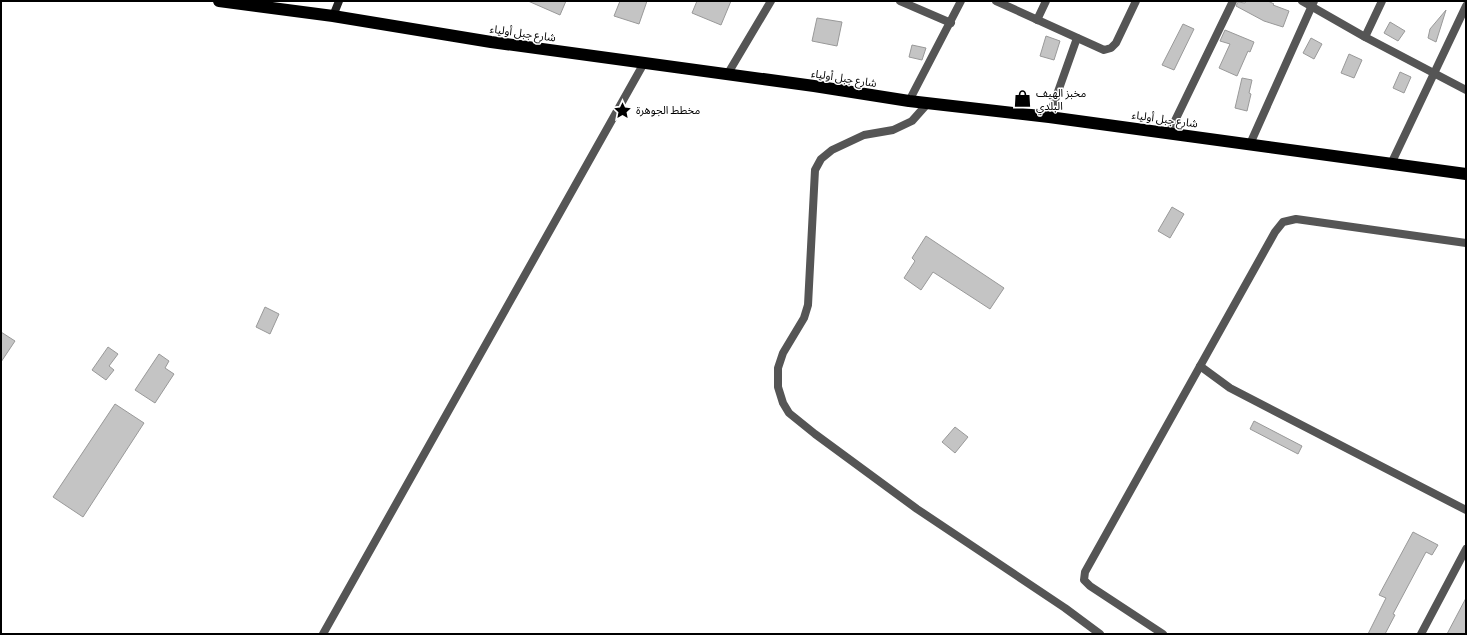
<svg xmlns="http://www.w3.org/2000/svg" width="1467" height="635" viewBox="0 0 1467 635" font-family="Barlow,'Noto Sans Arabic',sans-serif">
<rect width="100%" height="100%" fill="#fff"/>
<g fill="#c4c4c4" stroke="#999">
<path d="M528,1H566L560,15Z"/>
<path d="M620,1H647L639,24L614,16Z"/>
<path d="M697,1H731L721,25L692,13Z"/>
<path d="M1246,1H1268L1274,4L1273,5L1289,11L1283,27L1264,21L1236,6L1238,2L1245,3Z"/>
<path d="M1446,10L1436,42L1428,38L1430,29Z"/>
<path d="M817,18L842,22L837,46L812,41Z"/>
<path d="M1390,22L1405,31L1398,41L1384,33Z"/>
<path d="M1183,24L1194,29L1174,70L1162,65Z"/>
<path d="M1225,30L1254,42L1250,52L1248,51L1237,76L1219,68L1230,44L1220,41Z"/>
<path d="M1046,36L1060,41L1054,60L1040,56Z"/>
<path d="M1311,38L1322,44L1314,59L1303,53Z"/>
<path d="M912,45L926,48L922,60L909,57Z"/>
<path d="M1349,54L1362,60L1354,78L1341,73Z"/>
<path d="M1400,72L1411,77L1404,93L1393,88Z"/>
<path d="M1242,78L1252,80L1249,93L1251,94L1247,111L1235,108Z"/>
<path d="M1172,207L1184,214L1170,238L1158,231Z"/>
<path d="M926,236L1004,288L990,309L933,272L921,290L904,278L915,261L912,258Z"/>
<path d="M265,307L279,314L270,334L256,327Z"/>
<path d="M1,332L15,341L1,362Z"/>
<path d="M108,347L118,354L109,366L114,370L106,380L92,370Z"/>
<path d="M159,354L169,361L165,368L174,374L155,403L135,390Z"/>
<path d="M115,404L144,423L83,517L53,497Z"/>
<path d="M1254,421L1302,446L1298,454L1250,429Z"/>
<path d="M955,427L968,437L955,453L942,442Z"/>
<path d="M1413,532L1438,545L1432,555L1426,552L1393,614L1395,615L1385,634H1368L1386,598L1379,595Z"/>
<path d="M1466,598V634H1447Z"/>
</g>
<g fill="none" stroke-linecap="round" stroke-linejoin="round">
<g stroke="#555" stroke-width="8">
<path d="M900,1L951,23"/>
<path d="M996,1L1104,50L1111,48L1116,43L1136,1"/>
<path d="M1302,1L1365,37L1466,90"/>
<path d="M1037,20L1046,1"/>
<path d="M1365,37L1382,1"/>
<path d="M727,75L771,1"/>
<path d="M909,101L961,1"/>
<path d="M928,103L912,121L893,130L864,135L832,150L821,159L815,170L808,305L804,318L783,353L778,368V387L783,403L789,413L815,434L917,509L1065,608L1100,634"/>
<path d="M1049,117L1077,38"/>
<path d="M1169,133L1233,1"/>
<path d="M1250,144L1314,1"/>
<path d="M1391,164L1466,6"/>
<path d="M1200,366L1230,388L1466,510"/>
<path d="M323,634L644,63"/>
<path d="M1163,634L1090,586L1084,580L1085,572L1275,232L1283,222L1296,219L1466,243"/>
<path d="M1421,634L1466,549"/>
</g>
<path stroke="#222" stroke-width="8" d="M333,16L339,1"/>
<path stroke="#000" stroke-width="12" d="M219,1L333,16L491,42L814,86L909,101L1049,117L1466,174"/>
</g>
<defs>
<symbol id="shop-bare" viewBox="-9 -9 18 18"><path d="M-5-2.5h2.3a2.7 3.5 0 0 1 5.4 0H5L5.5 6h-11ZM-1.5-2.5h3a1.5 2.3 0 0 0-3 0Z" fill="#000" stroke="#fff" stroke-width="2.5" paint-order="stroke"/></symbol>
<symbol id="sight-bare" viewBox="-9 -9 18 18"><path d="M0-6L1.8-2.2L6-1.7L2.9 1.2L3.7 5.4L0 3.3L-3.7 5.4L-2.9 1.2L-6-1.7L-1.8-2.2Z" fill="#000" stroke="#fff" stroke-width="2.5" paint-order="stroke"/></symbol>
</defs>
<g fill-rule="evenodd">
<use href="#shop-bare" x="1010" y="86" width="25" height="25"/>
<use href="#sight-bare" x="610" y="98" width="25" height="25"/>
</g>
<g text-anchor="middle" stroke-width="3" stroke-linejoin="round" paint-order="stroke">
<g font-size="11" fill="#000" stroke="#fff">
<text transform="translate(523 33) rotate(8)" y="4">شارع جبل أولياء</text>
<text transform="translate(844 78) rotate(9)" y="4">شارع جبل أولياء</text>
<text transform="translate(1165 119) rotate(8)" y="4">شارع جبل أولياء</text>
</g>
<g font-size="11" fill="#000" stroke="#fff" text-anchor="start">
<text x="1036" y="97">مخبز الهيف<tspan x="1036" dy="13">البلدي</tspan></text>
<text x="636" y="114">مخطط الجوهرة</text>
</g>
</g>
<rect width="1467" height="635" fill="none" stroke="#000000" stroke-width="4"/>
</svg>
